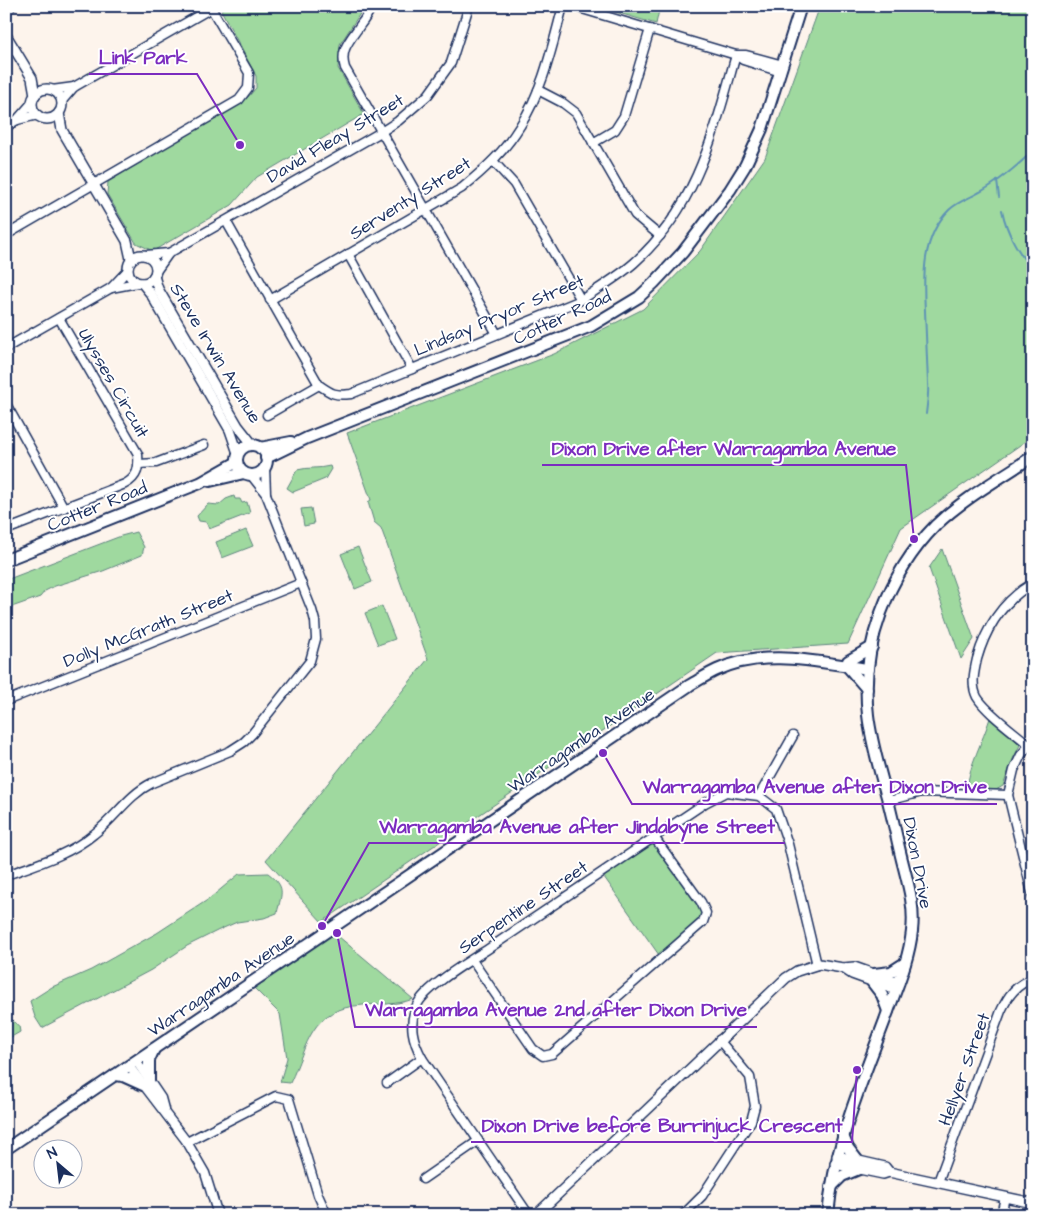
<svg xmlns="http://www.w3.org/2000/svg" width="1039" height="1221" viewBox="0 0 1039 1221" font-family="'Architects Daughter',sans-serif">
<rect width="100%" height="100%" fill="#fdf4ec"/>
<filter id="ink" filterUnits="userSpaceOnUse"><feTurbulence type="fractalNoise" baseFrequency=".02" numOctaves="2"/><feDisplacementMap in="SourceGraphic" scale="10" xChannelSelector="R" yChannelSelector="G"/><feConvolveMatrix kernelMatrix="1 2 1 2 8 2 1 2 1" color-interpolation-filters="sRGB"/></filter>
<g filter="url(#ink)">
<g fill="#9fd99f" stroke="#5d847e">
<path d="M227,6H365L340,44L338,68L364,114L257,177L232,205L153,251L136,243L107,194L108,182L248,97L256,88V76L221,10Z"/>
<path d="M596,6H660L656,24Z"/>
<path d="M820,6H1014L1033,9V436L901,528L848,644L717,653L322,922L266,860L428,659L381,528L374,522L368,502L371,500L347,433L554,354L643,309L700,251L765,158Z"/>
<path d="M330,466L331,469L325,479L293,492L287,488L297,470C308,467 319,469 330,466Z"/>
<path d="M234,496L235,499H240L242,503L247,502L250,513L209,529L206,522L199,521L197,516L208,504L219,505L226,499Z"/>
<path d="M311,508L314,524L304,526L301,509Z"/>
<path d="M246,530L253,546L222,558L216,542Z"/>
<path d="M136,532L144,547L142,555L103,571L55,586L45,591L40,597L6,609V580L121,536Z"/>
<path d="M358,547L372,582L355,589L341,554Z"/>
<path d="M942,549L974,639L961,659L929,568Z"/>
<path d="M382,606L395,639L378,645L365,613Z"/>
<path d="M990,718L1000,725L1020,745L1013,759L1003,786L996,790L967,789C969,765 983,741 990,718Z"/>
<path d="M649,845H655L661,851L700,908L701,915L699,921L659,955L604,877Z"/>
<path d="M268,873C286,887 282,892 277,913L264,918L237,922L219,930L187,946L151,970L42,1028L35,1017L30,1001L52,987L91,970L157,933L209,899L239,874Z"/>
<path d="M332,931L413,999C398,1005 380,1004 363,1005C309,1009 309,1043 290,1083L280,1082L287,1058L280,1014L252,986Z"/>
<path d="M6,1016L19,1026L20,1032L6,1040Z"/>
</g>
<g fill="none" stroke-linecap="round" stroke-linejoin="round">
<g stroke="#5f94b4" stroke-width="2">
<path d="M997,181L999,197"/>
<path d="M1002,210C1007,235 1019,252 1033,272"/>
<path d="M926,414C927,404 929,393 928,383C927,359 926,335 925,311C923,275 922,237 949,210C958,201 968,199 978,193C998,183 1017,166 1033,151"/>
</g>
<defs>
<g id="minor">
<path d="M372,6C369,12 365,19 361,24C351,39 339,49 345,68L497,334"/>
<path d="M572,6L736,55H746L783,65"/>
<path d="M6,10L12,6"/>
<path d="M737,56L743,60L781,72"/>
<path d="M52,90L74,87"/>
<path d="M538,90L563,103L576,113L635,215L660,236"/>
<path d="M62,101L74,87L215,6"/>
<path d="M17,120L32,103"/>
<path d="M6,127L17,120L38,115"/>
<path d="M593,143L615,130L624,116L650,29"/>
<path d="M493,161L514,184L581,300"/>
<path d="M226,221L319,385C332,394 335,396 351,394L581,300C599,288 618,277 634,263C697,207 714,132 736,55"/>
<path d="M6,235L239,100L248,88L249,73L211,8"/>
<path d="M348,254L412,369"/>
<path d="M146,255L169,253"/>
<path d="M157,270L169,253L381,132L398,121L428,95L451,63L469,6"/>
<path d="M111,288L137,283"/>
<path d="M270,300L462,188C484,170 505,151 520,126C543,90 552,47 563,6"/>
<path d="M6,348L111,288L128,270"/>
<path d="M6,404L64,508"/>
<path d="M267,415L319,385"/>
<path d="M139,464L156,463L204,445"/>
<path d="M265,467L266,494"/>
<path d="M6,530L125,484C138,477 139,468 138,454L59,318"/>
<path d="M6,701L301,583"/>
<path d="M1033,741L1021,755L1014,770L1008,795L1033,897"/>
<path d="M1028,744C1014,732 986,712 977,697C971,685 974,672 977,659C986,627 1004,600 1033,583"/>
<path d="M759,796L793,736"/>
<path d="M888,801L922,792L1008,795"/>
<path d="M6,875C37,864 69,855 94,834C115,818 128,795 152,783L230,751L244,742L252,734L310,661L316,639L315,621L312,610L266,494L251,475"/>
<path d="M472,960L533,1049L543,1056L552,1054L703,922L706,913L701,902L654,837"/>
<path d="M136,1061L161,1098L164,1109"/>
<path d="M129,1066L187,1142L205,1173L218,1215"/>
<path d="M387,1083L422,1058"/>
<path d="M187,1142L276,1096L289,1099L318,1195L327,1215"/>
<path d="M423,1179L478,1141"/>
<path d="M938,1182L1001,1011C1008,996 1016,984 1033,979"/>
<path d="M100,1215H104"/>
<path d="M529,1215L422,1058C413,1041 408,1024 417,1005C426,986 473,959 491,947C562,899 634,851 705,803L726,792L759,796L776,809L788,844L817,965"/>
<path d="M683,1215L702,1196L751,1121L755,1106L750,1077L719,1040"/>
<path d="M1001,1215L1005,1197"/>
</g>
<g id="tertiary">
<path d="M6,35L32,78L35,95"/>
<circle cx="47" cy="104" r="15"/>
<path d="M59,113L62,130L127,241L131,259"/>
<circle cx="142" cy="269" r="14"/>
<path d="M154,276L158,289L238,426L253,445"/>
<path d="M142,283L151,294L230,430L238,453"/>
<path d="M843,968L852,974L896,990"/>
<path d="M837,1156L885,1167L889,1172L1033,1203"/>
<path d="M835,1164L883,1174L889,1172"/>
<path d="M536,1215L786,978L797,971L819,964L843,968L854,967L899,983"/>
</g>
<g id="secondary">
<circle cx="252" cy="460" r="15"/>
<path d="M260,448L291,442"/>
<path d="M266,458L307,438L591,326L639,297L654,283L683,252L730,190L745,166L762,129L801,6"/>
<path d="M210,481L244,473"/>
<path d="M6,560L200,483L237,462"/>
<path d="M848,661L872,647"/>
<path d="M847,666L867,689"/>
<path d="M874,974L891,972L905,963"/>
<path d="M872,982L882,995L888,1011"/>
<path d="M115,1075L123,1076L143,1085"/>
<path d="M149,1080V1060L154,1049"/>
<path d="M843,1136L848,1148L858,1161"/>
<path d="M6,1149L690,685C699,680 708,674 717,670C766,648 817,662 868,669"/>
<path d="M831,1187L842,1176L859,1169"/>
<path d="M828,1215C834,1146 861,1084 885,1020C895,991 909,961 912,931C915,906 908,884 902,860C896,836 892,813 885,790C878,765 871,740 868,715C860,647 888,574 936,525C964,498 1001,478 1033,456"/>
</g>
</defs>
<use href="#minor" stroke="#1b2f5e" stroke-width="11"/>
<use href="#tertiary" stroke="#1b2f5e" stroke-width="12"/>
<use href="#secondary" stroke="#1b2f5e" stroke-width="14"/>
<use href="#minor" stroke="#fff" stroke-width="8"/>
<use href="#tertiary" stroke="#fff" stroke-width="9"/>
<use href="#secondary" stroke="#fff" stroke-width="10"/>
</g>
</g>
<g text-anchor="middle" stroke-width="4" stroke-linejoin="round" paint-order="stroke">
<g font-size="18" fill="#1b2f5e" stroke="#fff">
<text transform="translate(335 138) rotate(-31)" y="6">David Fleay Street</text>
<text transform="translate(410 198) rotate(-32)" y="6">Serventy Street</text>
<text transform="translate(499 315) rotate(-23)" y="6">Lindsay Pryor Street</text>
<text transform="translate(562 317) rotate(-25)" y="6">Cotter Road</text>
<text transform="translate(216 353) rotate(59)" y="6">Steve Irwin Avenue</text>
<text transform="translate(114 383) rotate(60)" y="6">Ulysses Circuit</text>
<text transform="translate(97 506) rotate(-22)" y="6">Cotter Road</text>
<text transform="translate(148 628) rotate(-22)" y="6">Dolly McGrath Street</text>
<text transform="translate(581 740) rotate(-34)" y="6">Warragamba Avenue</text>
<text transform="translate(918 863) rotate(79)" y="6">Dixon Drive</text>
<text transform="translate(523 907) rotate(-34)" y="6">Serpentine Street</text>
<text transform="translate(221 984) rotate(-34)" y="6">Warragamba Avenue</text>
<text transform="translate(964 1069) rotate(-70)" y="6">Hellyer Street</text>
</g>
</g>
<path fill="none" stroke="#7b2cbf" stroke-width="2" d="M240 145L197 74H89M914 539L906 465H542M603 753L632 804H997M322 926L369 843H785M337 933L355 1027H757M857 1070L852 1142H471"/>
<g fill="#7b2cbf" stroke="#fff" stroke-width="2">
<circle cx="240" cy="145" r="5"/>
<circle cx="914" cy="539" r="5"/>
<circle cx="603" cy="753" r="5"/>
<circle cx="322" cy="926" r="5"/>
<circle cx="337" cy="933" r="5"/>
<circle cx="857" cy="1070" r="5"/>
</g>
<g font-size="19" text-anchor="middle" font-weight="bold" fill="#7b2cbf" stroke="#fff" stroke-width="4" stroke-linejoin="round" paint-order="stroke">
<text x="143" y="64">Link Park</text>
<text x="724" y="455">Dixon Drive after Warragamba Avenue</text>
<text x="815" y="793">Warragamba Avenue after Dixon Drive</text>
<text x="577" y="833">Warragamba Avenue after Jindabyne Street</text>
<text x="556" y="1016">Warragamba Avenue 2nd after Dixon Drive</text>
<text x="662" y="1132">Dixon Drive before Burrinjuck Crescent</text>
</g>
<rect width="1039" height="1221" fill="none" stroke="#fff" stroke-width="25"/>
<rect x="12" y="12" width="1014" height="1196" fill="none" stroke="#1b2f5e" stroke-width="2" filter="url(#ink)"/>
<g transform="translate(58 1164) rotate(332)"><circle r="24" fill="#ffffff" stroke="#a4acbf"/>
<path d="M0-4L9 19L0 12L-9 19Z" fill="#1b2f5e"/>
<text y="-8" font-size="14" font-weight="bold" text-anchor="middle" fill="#1b2f5e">N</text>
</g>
</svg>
